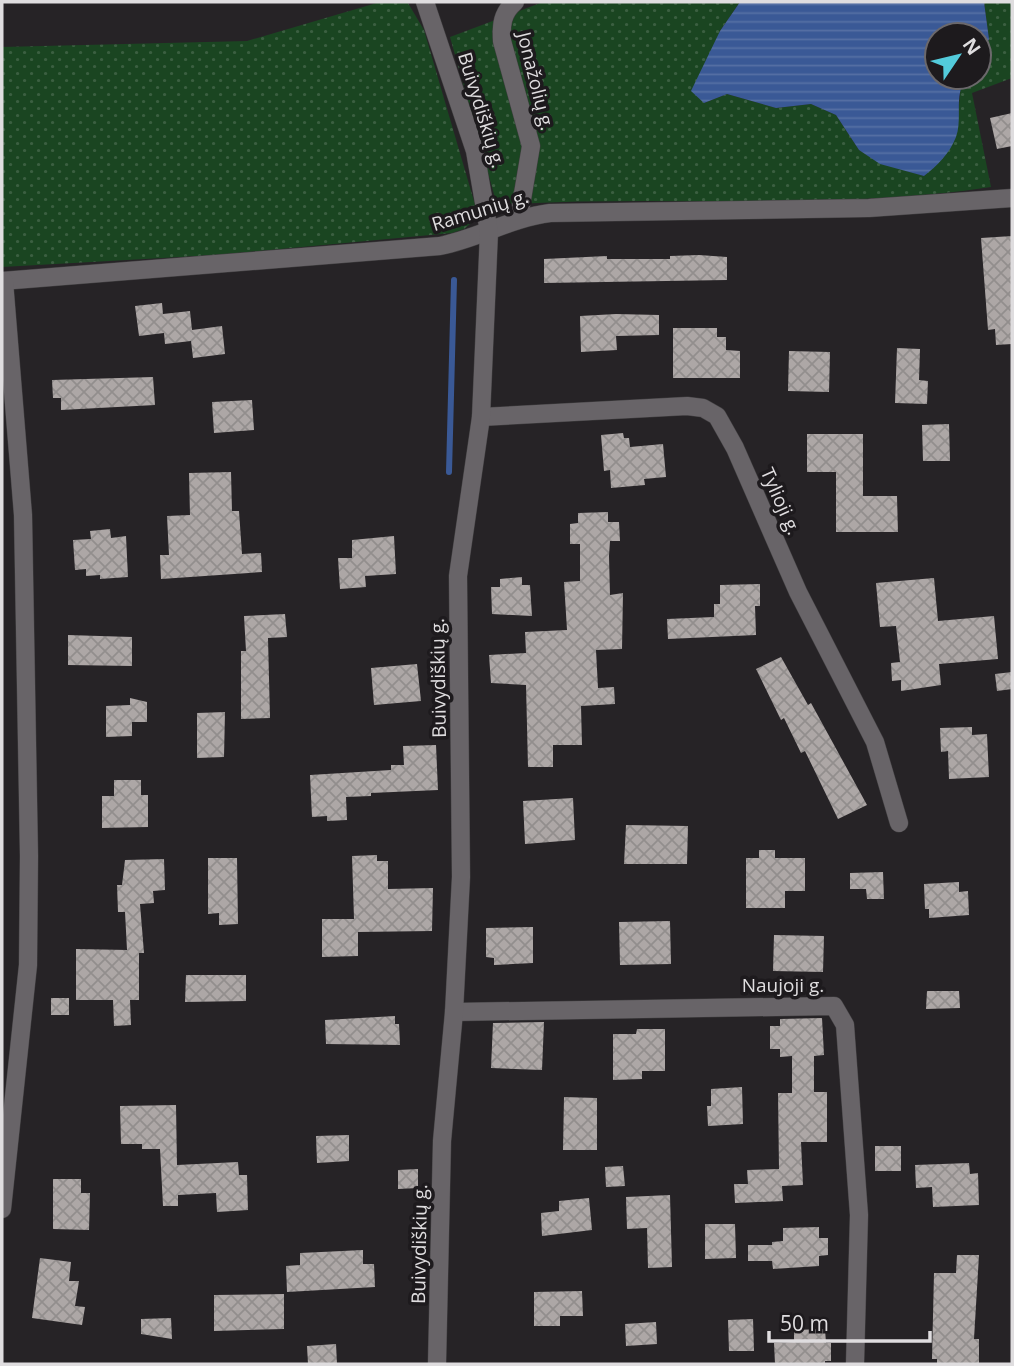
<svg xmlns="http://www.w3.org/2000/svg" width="1014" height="1366" viewBox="0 0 1014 1366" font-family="'Open Sans',sans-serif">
<defs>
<pattern id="grass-dots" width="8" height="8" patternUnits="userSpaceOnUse" patternTransform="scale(1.75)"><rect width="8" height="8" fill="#1a4521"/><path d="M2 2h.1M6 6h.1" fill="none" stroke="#3b5f41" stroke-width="1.8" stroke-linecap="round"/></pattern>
<pattern id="water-rules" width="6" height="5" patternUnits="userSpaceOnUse" patternTransform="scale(1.75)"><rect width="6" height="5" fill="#3a5996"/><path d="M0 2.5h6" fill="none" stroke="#5670a4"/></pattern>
<pattern id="building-cross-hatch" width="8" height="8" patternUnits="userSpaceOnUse" patternTransform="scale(1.75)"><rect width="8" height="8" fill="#ada7a6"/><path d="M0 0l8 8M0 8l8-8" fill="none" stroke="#928e8d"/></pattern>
</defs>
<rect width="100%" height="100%" fill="#262326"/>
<g fill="url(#grass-dots)">
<path d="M380,2L408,3L424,30L476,208V219L464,229L452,233L216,255L2,267V47L247,41Z"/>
<path d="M543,2H740L720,31L704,103L727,94L776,108L811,104L836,115L859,150L880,163L924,176L956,136L961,84L967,77H979V62L989,39L984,2H1012V78L972,93L991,187C828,212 661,194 497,205L450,37Z"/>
</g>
<path fill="url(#water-rules)" d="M740,2H984L989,39L979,62V35H937V77H967C953,94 963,118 956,137C950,153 937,166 924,176L880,164L859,150L836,115L811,104L776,108L727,94L704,103L691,91L720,31Z"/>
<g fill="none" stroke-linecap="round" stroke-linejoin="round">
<path stroke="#3a5996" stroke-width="6" d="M449,472L454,280"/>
</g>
<g fill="url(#building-cross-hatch)">
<path d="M1012,113V146L997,149L990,118Z"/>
<path d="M1012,236V344L996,345L995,329L988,330L981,238Z"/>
<path d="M699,255L727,257V280L544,283V259L607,256V259H670V256Z"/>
<path d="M162,303L163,314L190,311L192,330L222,326L225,354L193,358L191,341L165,344L164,333L139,336L135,306Z"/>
<path d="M616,314L659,315V335L616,336L617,350L581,352L580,316Z"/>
<path d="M673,328H717V337H726V350L740,351V378H673Z"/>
<path d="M897,348L920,349L919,380L928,381L927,404L895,403Z"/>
<path d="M789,351L830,352L829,392L788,391Z"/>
<path d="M153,377L155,405L61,410V398H53L52,380Z"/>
<path d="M252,400L254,430L214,433L212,402Z"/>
<path d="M949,424L950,461H923L922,425Z"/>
<path d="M623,433L624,438H629L630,447L663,444L666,477L644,479L645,485L611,488L610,470L604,471L601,435Z"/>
<path d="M807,434H863V496H897L898,532H836V472H807Z"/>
<path d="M231,472L232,511H239L242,554L261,553L262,572L161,579L160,555H169L167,516L190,515L189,473Z"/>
<path d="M608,512V522H619L620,541H610L609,556L610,595L623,593L622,649L596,650L598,688L614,687L615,704L581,706L582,745H553V767H528L526,685L491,683L489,655L526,653L525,632L567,630L564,582L580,581V544H570V524L578,523V513Z"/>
<path d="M110,529L111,538L126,536L128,577L100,579V575L86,576V569L75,570L73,540L91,539L90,531Z"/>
<path d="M394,536L396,574L365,576L366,587L340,589L338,558H352V540Z"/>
<path d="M522,577V585H530L532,616L492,614L491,587H500V579Z"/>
<path d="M934,578L938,621L994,616L998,659L939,664L941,685L901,691V680L892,681L891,663L900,662L896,626L880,627L876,583Z"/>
<path d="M760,584V606H755L756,635L668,639L667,619L714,617V604H720V585Z"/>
<path d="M285,614L287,637L268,638L270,718L241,719V651H246L244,616Z"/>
<path d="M68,635L132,637V666L68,665Z"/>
<path d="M781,657L808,705L811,703L867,805L838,819L805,751L801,753L784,718L781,720L756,669Z"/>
<path d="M417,664L421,701L374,705L371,668Z"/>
<path d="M1012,672V689L997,691L995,674Z"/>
<path d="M130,698L147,702V722H132V736L106,737V706L130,705Z"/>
<path d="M225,712L224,757L197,758V713Z"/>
<path d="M972,727V735L987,734L989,777L949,779L948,751L941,752L940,728Z"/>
<path d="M436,745L438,790L371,793V796L346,797L347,820L327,821V816L312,817L310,775L391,770V765H404L403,746Z"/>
<path d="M114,780H141V795H148V827L102,828V796H114Z"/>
<path d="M573,798L575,840L525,844L523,801Z"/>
<path d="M626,825L688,826L687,864H624Z"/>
<path d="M759,850H775V858H805V891H785V908H746V858H759Z"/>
<path d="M377,855V861H388V889L433,888L432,931L358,932V956L322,957V919H354L352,856Z"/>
<path d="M208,858H237L238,924L219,925V913L208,914Z"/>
<path d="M164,859L165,890L153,891L154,903L140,904L144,953H139V1000H130L131,1025L114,1026L113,1000H76V949L127,950L125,912H118L117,885H122L125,860Z"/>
<path d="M883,872L884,899H867L866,889H850V873Z"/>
<path d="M959,882V892L968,891L969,915L929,918V909H925L924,884Z"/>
<path d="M670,921L671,964L620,965L619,922Z"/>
<path d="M533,927V963L494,965V958L486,957V928Z"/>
<path d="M774,935L824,936L823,972L773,971Z"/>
<path d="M186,975H246V1001L185,1002Z"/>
<path d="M927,991H959L960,1008L926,1009Z"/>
<rect x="51" y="998" width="18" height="17"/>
<path d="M395,1016V1024H399L400,1045L326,1044L325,1020Z"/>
<path d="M822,1018L824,1055L814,1056V1092H827V1142H801L803,1185L782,1186L783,1201L735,1203L734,1184H748L747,1170L779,1169L778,1093H792V1056L780,1057V1049H770V1026H780V1019Z"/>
<path d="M544,1022L542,1070L491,1068L493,1023Z"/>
<path d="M637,1029H665V1071H642V1079L613,1080V1034H636Z"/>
<path d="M742,1087L743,1124L708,1126L707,1106H711V1089Z"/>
<path d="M564,1097L597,1098V1150H563Z"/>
<path d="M176,1105L177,1165L238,1162L239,1175H247L248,1210L217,1212L216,1193L178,1195V1206H163L160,1149H142V1144H121L120,1106Z"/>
<path d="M349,1135V1161L317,1163L316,1136Z"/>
<rect x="875" y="1146" width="26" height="25"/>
<path d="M969,1163L970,1174L978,1173L979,1205L933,1207L932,1187L916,1188L915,1165Z"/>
<path d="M623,1166L625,1186L606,1187L605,1167Z"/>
<path d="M418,1169V1188L398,1189V1170Z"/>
<path d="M53,1179H81V1193H90L89,1230L53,1229Z"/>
<path d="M670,1195L672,1267L648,1268L647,1228L627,1229L626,1197Z"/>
<path d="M589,1198L592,1230L542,1236L541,1213L559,1211V1201Z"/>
<path d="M705,1224H735L736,1258L705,1259Z"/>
<path d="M819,1227V1238H828V1255L819,1256V1266L773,1269L772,1261H748V1245H772V1242L783,1241V1228Z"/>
<path d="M363,1250V1264H374L375,1287L287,1292L286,1266L300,1265V1253Z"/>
<path d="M957,1255H979L974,1339H979V1364H937V1359H932L934,1273H956Z"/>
<path d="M40,1258L71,1262L69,1281H79L75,1306L85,1307L82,1325L32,1318Z"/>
<path d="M582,1291L583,1316H560V1326H534V1292Z"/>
<path d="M284,1294V1329L214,1331V1295Z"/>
<path d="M171,1318L172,1339L141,1334V1319Z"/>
<path d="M753,1319L754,1351H729L728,1320Z"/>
<path d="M656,1322L657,1344L626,1346L625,1324Z"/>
<path d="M825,1329L826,1343H831V1361H825V1364H775L774,1343L794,1342V1330Z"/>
<path d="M336,1344L337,1364H308L307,1346Z"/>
</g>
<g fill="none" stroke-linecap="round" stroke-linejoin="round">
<defs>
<g id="street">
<path d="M515,2C502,13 501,25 502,41L531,146L519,217"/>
<path d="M2,281L440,246C479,238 511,218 550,213L869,208L1012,198"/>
<path d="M481,417L687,406L703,408L717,416L735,448L798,592L875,742L899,823"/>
<path d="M454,1012L834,1006L845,1025L859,1215L855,1364"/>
<path d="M2,1209L28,965L29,856L23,515L4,281"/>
</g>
<path id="secondary" d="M425,2L475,151L489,232L481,417L458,576L461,877L454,1012L442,1141L437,1364"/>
</defs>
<use href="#street" stroke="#413f41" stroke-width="19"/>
<use href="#secondary" stroke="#413f41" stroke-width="19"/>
<use href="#street" stroke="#686468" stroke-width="18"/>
<use href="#secondary" stroke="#686468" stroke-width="18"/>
</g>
<g text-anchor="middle" stroke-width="7" stroke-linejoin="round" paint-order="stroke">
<g font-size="19" fill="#dfdddf" stroke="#1d1a1d">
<text transform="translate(536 81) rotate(76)" y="7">Jonažolių g.</text>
<text transform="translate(482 110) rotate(73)" y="7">Buivydiškių g.</text>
<text transform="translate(480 210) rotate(-17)" y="7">Ramunių g.</text>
<text transform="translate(781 501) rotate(66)" y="7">Tylioji g.</text>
<text transform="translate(438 678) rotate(-91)" y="7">Buivydiškių g.</text>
<text x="783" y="992">Naujoji g.</text>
<text transform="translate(419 1244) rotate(-89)" y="7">Buivydiškių g.</text>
</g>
</g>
<rect width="1014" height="1366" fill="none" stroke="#dfdddf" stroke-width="7"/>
<g transform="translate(958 56) rotate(55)"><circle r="33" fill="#1d1a1d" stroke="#6b686b" stroke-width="2"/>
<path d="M0-5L12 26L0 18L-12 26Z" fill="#53cbdb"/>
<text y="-10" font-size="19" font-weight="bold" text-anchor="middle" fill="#dfdddf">N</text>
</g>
<path d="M769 1331v10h161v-10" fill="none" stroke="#dfdddf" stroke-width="3.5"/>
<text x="780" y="1331" font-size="21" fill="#dfdddf" stroke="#1d1a1d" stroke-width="5" paint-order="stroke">50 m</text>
</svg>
